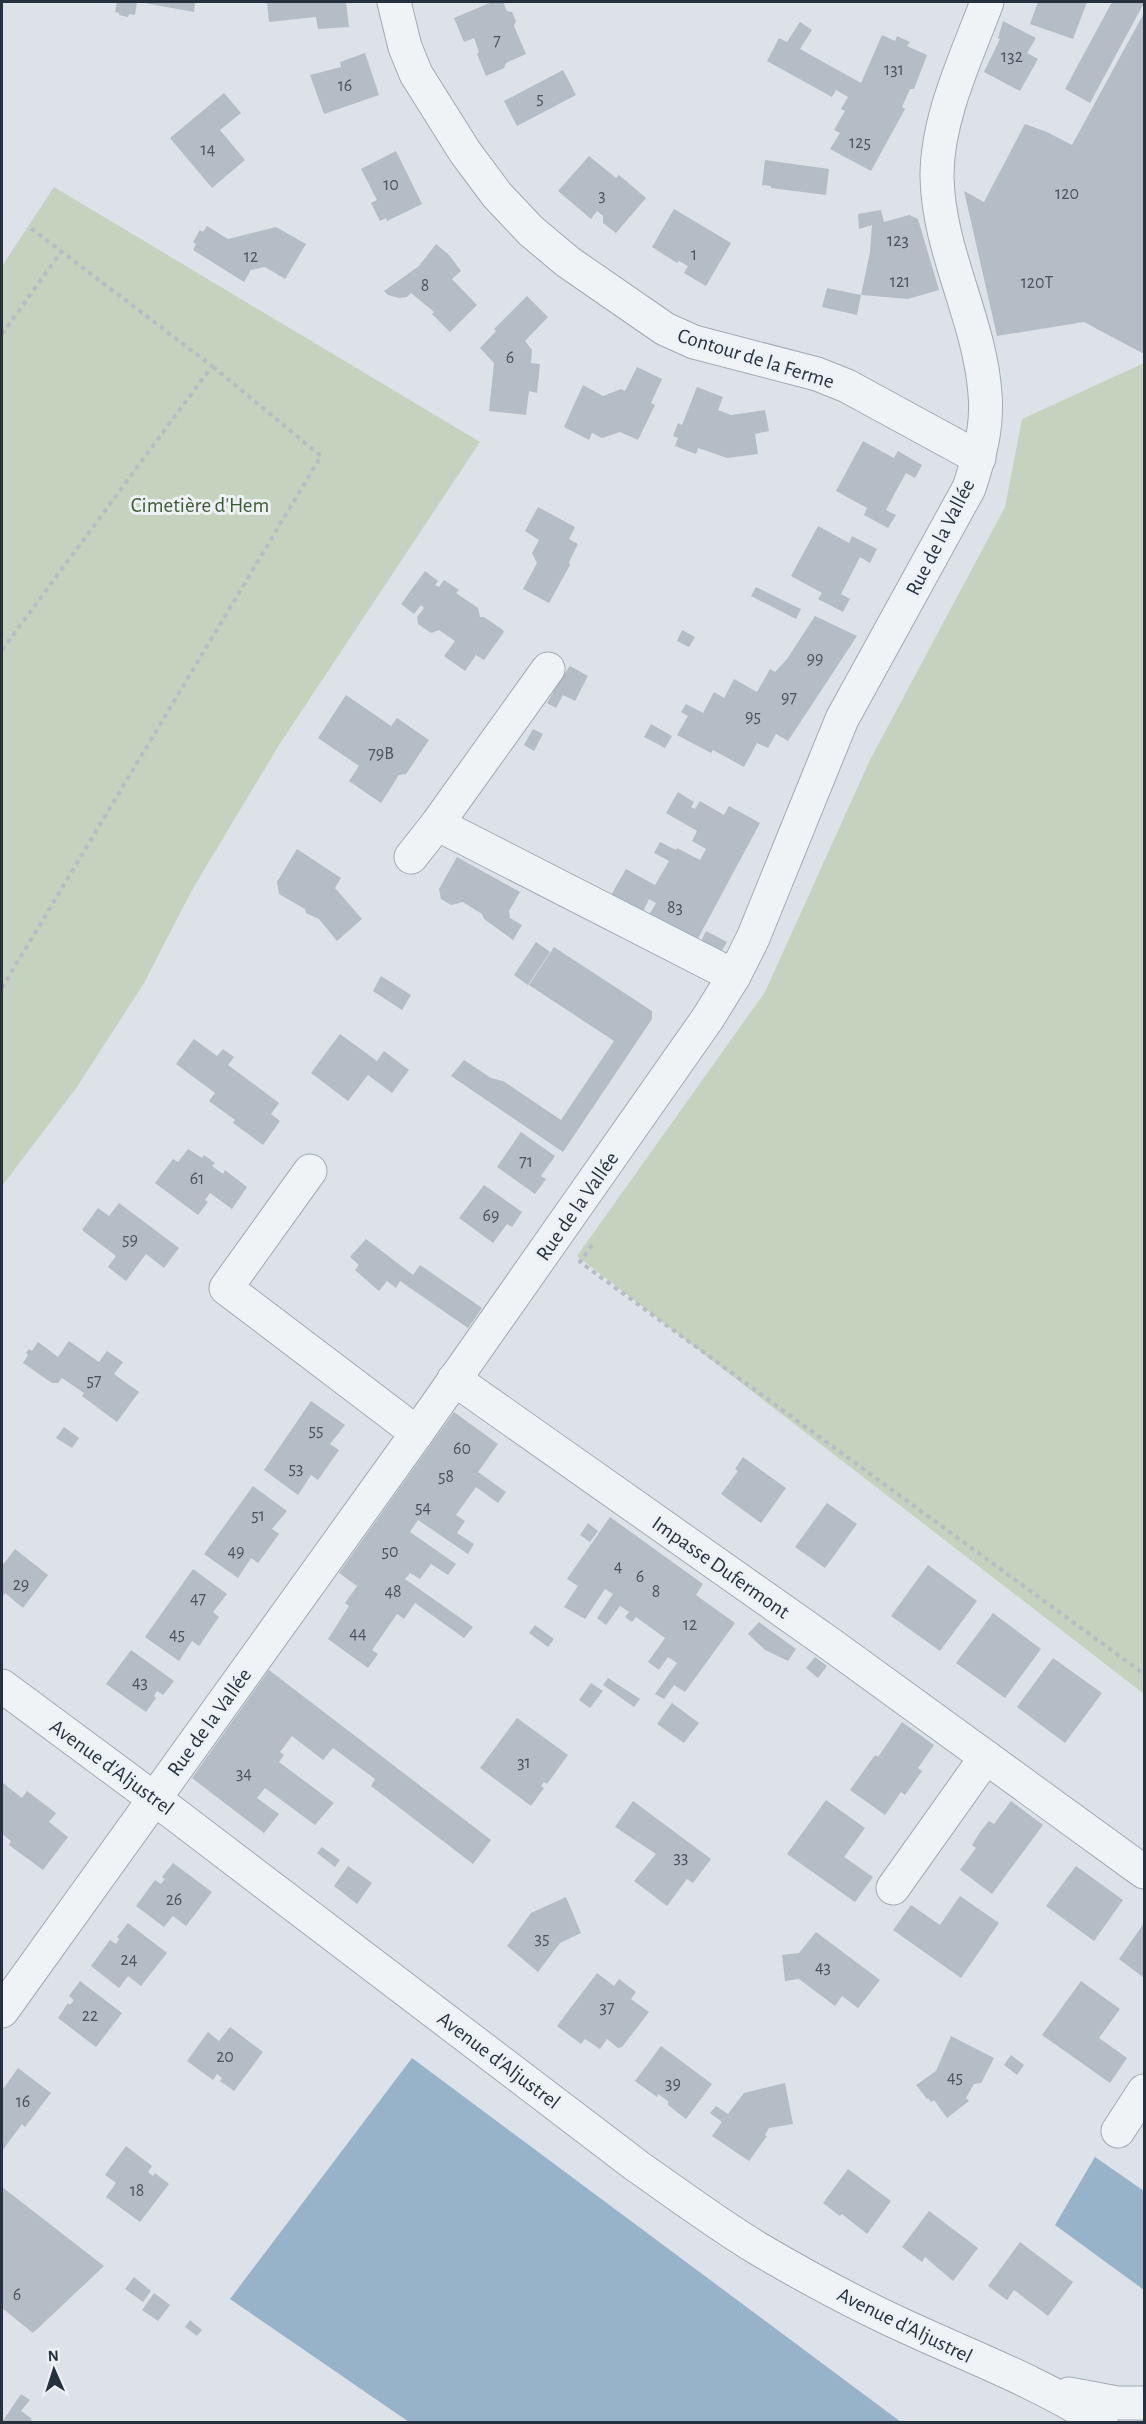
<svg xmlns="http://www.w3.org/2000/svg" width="1146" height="2424" viewBox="0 0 1146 2424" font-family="'Alegreya Sans',sans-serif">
<rect width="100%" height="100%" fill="#dde2e8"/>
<g fill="#c5d2be">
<path d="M54,187L480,442L279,745L192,890L144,983L77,1087L2,1186V266Z"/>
<path d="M1144,363V1694L577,1256L765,992L870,760L1005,507L1022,419Z"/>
</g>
<g fill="#96b3ca">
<path d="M412,2058L901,2422H409L230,2299Z"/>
<path d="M1095,2157L1144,2191V2290L1055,2225Z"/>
</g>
<g fill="#b4bcc5">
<path d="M117,2H137L135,15L129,14L128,17L119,15V13L115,12Z"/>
<path d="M139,2H195L194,12Z"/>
<path d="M267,2H346L349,27L318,29L316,17L269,22Z"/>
<path d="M492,2H503L507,11L512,12L516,21L514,26L526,54L506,63L504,68L486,76L477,54L479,52L474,38L464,42L454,18Z"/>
<path d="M1038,2H1087L1073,39L1030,24Z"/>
<path d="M1112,2H1144V3L1090,103L1065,89Z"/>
<path d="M1144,13V354L1084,322L997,336L964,191L984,202L1025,124L1047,132L1072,145Z"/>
<path d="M1003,21L1036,38L1027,53L1038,59L1020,91L984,72L1000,39L998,38Z"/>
<path d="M800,22L812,30L800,49L861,83L882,35L895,41L897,36L910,42L907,46L927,55L914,89H910L902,107L905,109L871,171L830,149L840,133L834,130L845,111L841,109L848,97L836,90L832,97L767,61L779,38L787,42Z"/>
<path d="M365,53L379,95L324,114L310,75L341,67L340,62Z"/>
<path d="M563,70L576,95L517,126L504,101Z"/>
<path d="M224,93L241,113L220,130L245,160L212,188L170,138Z"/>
<path d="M396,151L422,204L387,221L386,218L380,221L371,203L377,200L361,169Z"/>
<path d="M589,156L616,178L619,175L646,198L616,233L603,223V216L597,211L591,219L558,191Z"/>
<path d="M765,160L829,169L826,195L771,188V186L762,185Z"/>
<path d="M674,209L731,243L706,286L684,273L688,266L679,261L677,263L652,247Z"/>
<path d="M881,210L884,222L909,215L918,219L939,290L908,299L861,295L870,252L872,225L859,229L858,214Z"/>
<path d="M207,226L228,239L276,227L306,244L285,279L265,267L251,270L244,282L193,250L196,244L193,242L200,230L203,232Z"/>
<path d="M436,244L449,255L461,271L452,279L477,305L450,332L432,314L434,312L411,293L407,297L399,298L388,295L384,291L419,266Z"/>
<path d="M827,288L861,295L857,315L822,307Z"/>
<path d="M527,296L548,317L525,341L532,350L531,363L540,364L537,393L529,391L526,415L489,411L494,363L480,348L496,331L494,329Z"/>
<path d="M637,367L662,379L651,403L655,405L638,440L620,432L602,438L592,433L589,440L564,427L583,385L603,396L621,389L625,391Z"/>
<path d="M697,387L723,397L718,410L731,415L765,410L769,431L755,434L758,454L727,458L698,448L696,454L675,446L678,438L673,436L678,423L682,425Z"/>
<path d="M863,441L894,458L898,451L922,465L915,478L906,473L896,491L886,510L896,515L888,528L864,515L867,508L836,491Z"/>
<path d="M538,507L575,527L569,539L578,544L569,562L570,565L549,603L523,589L537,563L532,553L539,540L525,531Z"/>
<path d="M818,526L849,543L852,536L877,549L870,563L860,557L841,594L850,599L843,612L818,599L822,593L791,576Z"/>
<path d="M425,571L438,581L435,585L439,587L444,580L459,590L456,593L478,608L480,617H484L503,630L504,632L484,660L476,655L465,671L444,656L455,641L439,630L431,633L418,624L417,617L424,608L421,605L414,614L401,604Z"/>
<path d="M756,587L801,609L796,619L751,596Z"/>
<path d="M815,616L857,636L788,741L776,734L768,748L757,743L744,767L713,750L711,753L677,735L688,716L681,712L686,704L703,713L714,692L724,698L734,679L757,692L770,669L775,672L787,659Z"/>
<path d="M682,630L695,637L689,647L677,641Z"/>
<path d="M570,666L588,676L575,701L563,695L556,708L547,703L554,691L553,690Z"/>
<path d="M346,695L391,726L397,718L429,740L406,774L399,775L381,803L349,781L359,766L318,738Z"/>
<path d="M651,724L672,736L665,748L644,737Z"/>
<path d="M533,729L543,734L534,751L524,745Z"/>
<path d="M678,792L694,802L691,807L695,809L700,801L724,815L729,806L760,823L696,942L648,917L656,903L649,899L642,914L610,897L626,869L655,885L669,861L654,853L660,842L676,850L677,848L700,860L706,849L692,841L697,831L666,813Z"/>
<path d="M297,849L341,878L335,888L362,919L337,941L319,919L306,913L305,909L279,894L277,882Z"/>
<path d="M457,857L520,892L509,911L510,918L522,925L513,940L484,919L482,914L463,902L451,905L441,899L439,889Z"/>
<path d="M706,931L727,942L721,952L701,941Z"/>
<path d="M536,942L550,952L528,985L514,975Z"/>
<path d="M554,947L652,1011V1019L563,1152L451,1076L464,1060L491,1078L503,1081L561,1120L614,1041L529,985Z"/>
<path d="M381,976L411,995L402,1010L373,991Z"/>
<path d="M340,1034L377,1061L384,1051L409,1070L392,1093L368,1075L348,1101L311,1073Z"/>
<path d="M194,1039L217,1056L223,1049L234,1057L228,1065L279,1103L271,1114L280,1121L263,1145L233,1123L235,1120L209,1101L215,1093L176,1064Z"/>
<path d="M521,1132L555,1156L541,1176L546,1179L535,1194L497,1167Z"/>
<path d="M188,1149L202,1158L204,1155L215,1163L212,1166L223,1174L225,1170L247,1187L232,1209L210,1193L205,1200L208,1202L198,1215L155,1183L173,1159L178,1162Z"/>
<path d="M484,1185L522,1212L512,1227L507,1224L493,1243L459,1218Z"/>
<path d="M119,1203L179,1248L164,1268L146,1254L126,1281L108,1267L116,1256L82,1230L98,1208L109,1216Z"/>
<path d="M366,1239L413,1275L420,1265L482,1308L468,1328L400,1281L396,1288L387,1281L379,1291L355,1270L359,1265L350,1257Z"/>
<path d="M69,1341L99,1362L107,1351L123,1362L114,1374L139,1392L117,1422L82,1396L84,1393L62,1378L58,1383H52L23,1363L28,1355L26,1353L29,1349L32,1351L38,1342L58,1357Z"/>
<path d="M311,1401L345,1425L330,1444L339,1450L318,1480L311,1475L298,1495L264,1470Z"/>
<path d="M454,1412L498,1444L478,1472L506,1492L498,1503L476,1487L456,1515L465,1521L457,1533L474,1544L468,1554L418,1520L410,1532L456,1564L448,1575L431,1564L420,1579L410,1573L405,1579L473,1627L464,1638L415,1603L404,1619L397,1614L372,1650L378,1654L368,1668L328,1639L349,1606L345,1603L357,1586L339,1573Z"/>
<path d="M64,1427L79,1438L72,1448L56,1438Z"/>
<path d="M743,1457L786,1488L761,1523L721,1494L738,1471L735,1469Z"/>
<path d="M253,1486L287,1511L272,1529L279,1534L258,1563L251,1558L238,1578L204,1554Z"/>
<path d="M827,1503L857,1524L825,1568L795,1547Z"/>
<path d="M610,1517L703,1584L696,1595L735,1623L685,1692L674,1685L664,1699L655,1694L677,1663L668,1657L659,1670L648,1662L665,1638L636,1617L632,1622L625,1617L629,1612L620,1606L606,1625L597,1618L613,1594L605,1589L585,1619L564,1607L578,1586L567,1579Z"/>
<path d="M588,1523L598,1531L590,1542L580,1535Z"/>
<path d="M15,1549L48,1575L23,1608L5,1593L2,1597V1566Z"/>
<path d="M928,1565L977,1601L940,1651L891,1616Z"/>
<path d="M193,1569L227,1594L213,1612L219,1617L199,1646L192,1641L179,1661L145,1637Z"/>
<path d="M993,1613L1041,1649L1005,1698L956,1663Z"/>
<path d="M759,1622L796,1649L788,1661L765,1650L748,1634Z"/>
<path d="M535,1625L554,1639L548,1647L529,1633Z"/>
<path d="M131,1650L174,1681L163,1695L157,1691L154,1696L156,1698L146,1712L106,1684Z"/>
<path d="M815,1657L827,1666L818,1678L806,1668Z"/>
<path d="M1053,1658L1102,1693L1065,1743L1017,1707Z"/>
<path d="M269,1670L491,1840L473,1864L371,1786L375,1779L333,1748L323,1760L292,1736L280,1752L284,1755L279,1762L334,1803L315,1825L265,1788L257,1798L279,1814L264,1833L192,1778Z"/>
<path d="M608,1678L640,1699L634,1707L603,1685Z"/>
<path d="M591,1683L603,1691L590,1708L579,1700Z"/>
<path d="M672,1703L699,1723L684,1743L657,1724Z"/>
<path d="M517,1718L568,1755L547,1784L544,1782L541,1786L544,1788L531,1806L480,1768Z"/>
<path d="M902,1722L934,1745L918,1768L922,1771L905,1795L901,1792L885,1815L850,1790L875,1755L878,1757Z"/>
<path d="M3,1783L22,1798L27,1791L56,1813L49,1822L68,1837L43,1870L9,1845L11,1841L2,1834Z"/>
<path d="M826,1800L865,1828L844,1857L873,1877L855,1902L787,1854Z"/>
<path d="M633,1801L711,1859L693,1883L687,1879L667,1906L634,1881L656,1854L615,1827Z"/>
<path d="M1011,1801L1043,1825L992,1894L960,1870L976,1848L972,1845L980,1832L989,1821L994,1824Z"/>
<path d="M322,1847L340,1860L335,1867L317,1853Z"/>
<path d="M173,1863L212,1892L186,1926L173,1916L164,1927L136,1906L155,1880L161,1884L165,1879L162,1877Z"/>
<path d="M348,1866L372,1883L357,1904L334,1886Z"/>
<path d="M1076,1866L1123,1900L1094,1941L1046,1906Z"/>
<path d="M960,1896L999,1923L961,1978L893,1930L911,1905L940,1925Z"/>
<path d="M566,1897L581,1933L560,1943L538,1972L507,1946L531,1913Z"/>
<path d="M128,1923L167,1953L141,1986L128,1976L119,1988L91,1966L110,1940L116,1944L119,1939L117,1937Z"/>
<path d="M1144,1923V1978L1119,1959Z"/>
<path d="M816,1932L880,1980L858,2008L842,1996L835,2006L799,1979L785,1981L782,1955L799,1953Z"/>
<path d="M597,1973L614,1986L619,1979L636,1992L631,1999L649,2012L622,2047L618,2048L607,2039L600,2049L585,2039L581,2044L557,2026Z"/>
<path d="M80,1981L122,2013L96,2047L58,2018L68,2003L70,2005L74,2000L69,1996Z"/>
<path d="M1081,1981L1120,2009L1099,2038L1127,2058L1110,2083L1042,2035Z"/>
<path d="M230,2027L263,2052L234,2091L220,2081L222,2078L217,2074L213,2080L187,2061L208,2032L219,2041Z"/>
<path d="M951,2036L994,2058L981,2083L974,2084L966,2098L969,2101L947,2118L934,2100L931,2102L928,2098L927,2099L916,2085L936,2071Z"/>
<path d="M661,2046L712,2084L686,2119L668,2105V2101L658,2094L657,2097L635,2081Z"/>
<path d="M1011,2055L1024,2065L1017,2075L1004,2065Z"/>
<path d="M18,2068L51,2093L25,2127L22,2124L2,2151V2086L4,2088Z"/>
<path d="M785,2083L793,2124L769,2128L765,2135L767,2136L749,2161L712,2136L722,2122L710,2113L716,2106L728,2114L744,2093Z"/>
<path d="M126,2146L152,2166L148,2172L153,2176L155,2173L169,2184L140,2222L106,2197L116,2183L105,2175Z"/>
<path d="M848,2169L891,2201L867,2234L842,2214L840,2216L823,2203Z"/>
<path d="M2,2187L104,2266L33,2333L2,2308Z"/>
<path d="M929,2211L978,2248L953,2281L925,2257L922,2262L902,2247Z"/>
<path d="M1020,2242L1073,2282L1048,2316L1014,2290L1007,2300L988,2286Z"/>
<path d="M134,2277L151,2291L143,2302L125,2289Z"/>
<path d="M154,2293L170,2305L158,2321L142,2310Z"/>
<path d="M190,2320L202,2330L197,2336L185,2327Z"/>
<path d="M21,2394L30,2400L21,2411L32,2419L30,2422H2Z"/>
</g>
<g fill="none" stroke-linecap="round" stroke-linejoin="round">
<defs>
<g id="minor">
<path d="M394,2L405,47L416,74L465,152L497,195L531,231L568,262L665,329L694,342L817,374L847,386L979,458"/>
<path d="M437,824L734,976"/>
<path d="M411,857L437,824L548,669"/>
<path d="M310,1171L226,1288L417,1433"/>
<path d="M454,1379L833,1646L1144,1872"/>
<path d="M2,1686L176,1815L637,2166C677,2194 716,2223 757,2248C796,2271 836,2293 877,2313C952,2350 1031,2377 1101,2422"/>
<path d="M893,1888L986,1757"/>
<path d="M2,2011L417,1433L708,1018L734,976L753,938L842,719L969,488C979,458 988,427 985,394C980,320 938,251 937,176C937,117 967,56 987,2"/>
<path d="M1118,2131L1144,2091"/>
<path d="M1069,2394L1117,2403H1144"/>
</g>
</defs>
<use href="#minor" stroke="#a2a9b2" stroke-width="35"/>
<g stroke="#b7bdc3" stroke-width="4" stroke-dasharray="4.5 4.5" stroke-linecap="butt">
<path d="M2,334L61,252"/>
<path d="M2,650L212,366L28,226"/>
<path d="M2,988L321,456L212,366"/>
<path d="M592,1245L580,1262L1144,1674"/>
</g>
<use href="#minor" stroke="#f0f3f6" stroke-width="33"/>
</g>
<g text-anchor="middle" stroke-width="6" stroke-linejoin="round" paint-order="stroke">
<g font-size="18" fill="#4a5460">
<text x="497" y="46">7</text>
<text x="1012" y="62">132</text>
<text x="894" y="75">131</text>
<text x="345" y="91">16</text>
<text x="540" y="104">5</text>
<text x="860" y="148">125</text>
<text x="208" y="155">14</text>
<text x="391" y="190">10</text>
<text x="1067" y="199">120</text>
<text x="602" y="201">3</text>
<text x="898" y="246">123</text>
<text x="694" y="260">1</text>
<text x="251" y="262">12</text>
<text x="900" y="287">121</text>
<text x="1037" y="288">120T</text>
<text x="425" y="291">8</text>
<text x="510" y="363">6</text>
<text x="815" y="664">99</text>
<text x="789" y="703">97</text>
<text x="753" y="722">95</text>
<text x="381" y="759">79B</text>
<text x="675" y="913">83</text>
<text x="526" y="1167">71</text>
<text x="197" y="1184">61</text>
<text x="491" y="1221">69</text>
<text x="130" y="1245">59</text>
<text x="94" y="1386">57</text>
<text x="316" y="1436">55</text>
<text x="462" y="1454">60</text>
<text x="296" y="1474">53</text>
<text x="446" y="1482">58</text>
<text x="423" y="1513">54</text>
<text x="258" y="1521">51</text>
<text x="236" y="1557">49</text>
<text x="390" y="1557">50</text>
<text x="618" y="1572">4</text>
<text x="640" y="1582">6</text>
<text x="21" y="1590">29</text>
<text x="393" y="1597">48</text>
<text x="656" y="1597">8</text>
<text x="198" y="1604">47</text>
<text x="690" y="1630">12</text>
<text x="358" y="1639">44</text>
<text x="177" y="1640">45</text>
<text x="140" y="1688">43</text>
<text x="524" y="1768">31</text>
<text x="244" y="1779">34</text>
<text x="681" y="1863">33</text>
<text x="174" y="1905">26</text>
<text x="542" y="1944">35</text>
<text x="129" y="1965">24</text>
<text x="823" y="1973">43</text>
<text x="607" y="2013">37</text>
<text x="90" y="2021">22</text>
<text x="225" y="2062">20</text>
<text x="955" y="2083">45</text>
<text x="673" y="2089">39</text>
<text x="23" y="2107">16</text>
<text x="137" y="2196">18</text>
<text x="17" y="2300">6</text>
</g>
<g font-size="21" fill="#26313f" stroke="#edf1f6">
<text transform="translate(756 358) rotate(17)" y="7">Contour de la Ferme</text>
<text transform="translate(940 537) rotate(-63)" y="7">Rue de la Vallée</text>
<text transform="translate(577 1206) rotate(-55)" y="7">Rue de la Vallée</text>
<text transform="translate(721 1567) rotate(35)" y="7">Impasse Dufermont</text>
<text transform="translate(209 1722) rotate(-54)" y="7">Rue de la Vallée</text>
<text transform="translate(112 1767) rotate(36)" y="7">Avenue d'Aljustrel</text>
<text transform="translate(499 2060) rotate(37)" y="7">Avenue d'Aljustrel</text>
<text transform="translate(905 2325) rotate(26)" y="7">Avenue d'Aljustrel</text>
</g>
<g font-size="21" fill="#3d5c33" stroke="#edf1f6">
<text x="200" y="512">Cimetière d'Hem</text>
</g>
</g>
<rect width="1146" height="2424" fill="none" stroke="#26313f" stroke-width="6"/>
<g transform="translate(54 2370) rotate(357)" stroke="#edf1f6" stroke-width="4.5" paint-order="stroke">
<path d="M0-4.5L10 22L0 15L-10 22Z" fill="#26313f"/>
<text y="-9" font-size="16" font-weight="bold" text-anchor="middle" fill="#26313f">N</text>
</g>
</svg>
